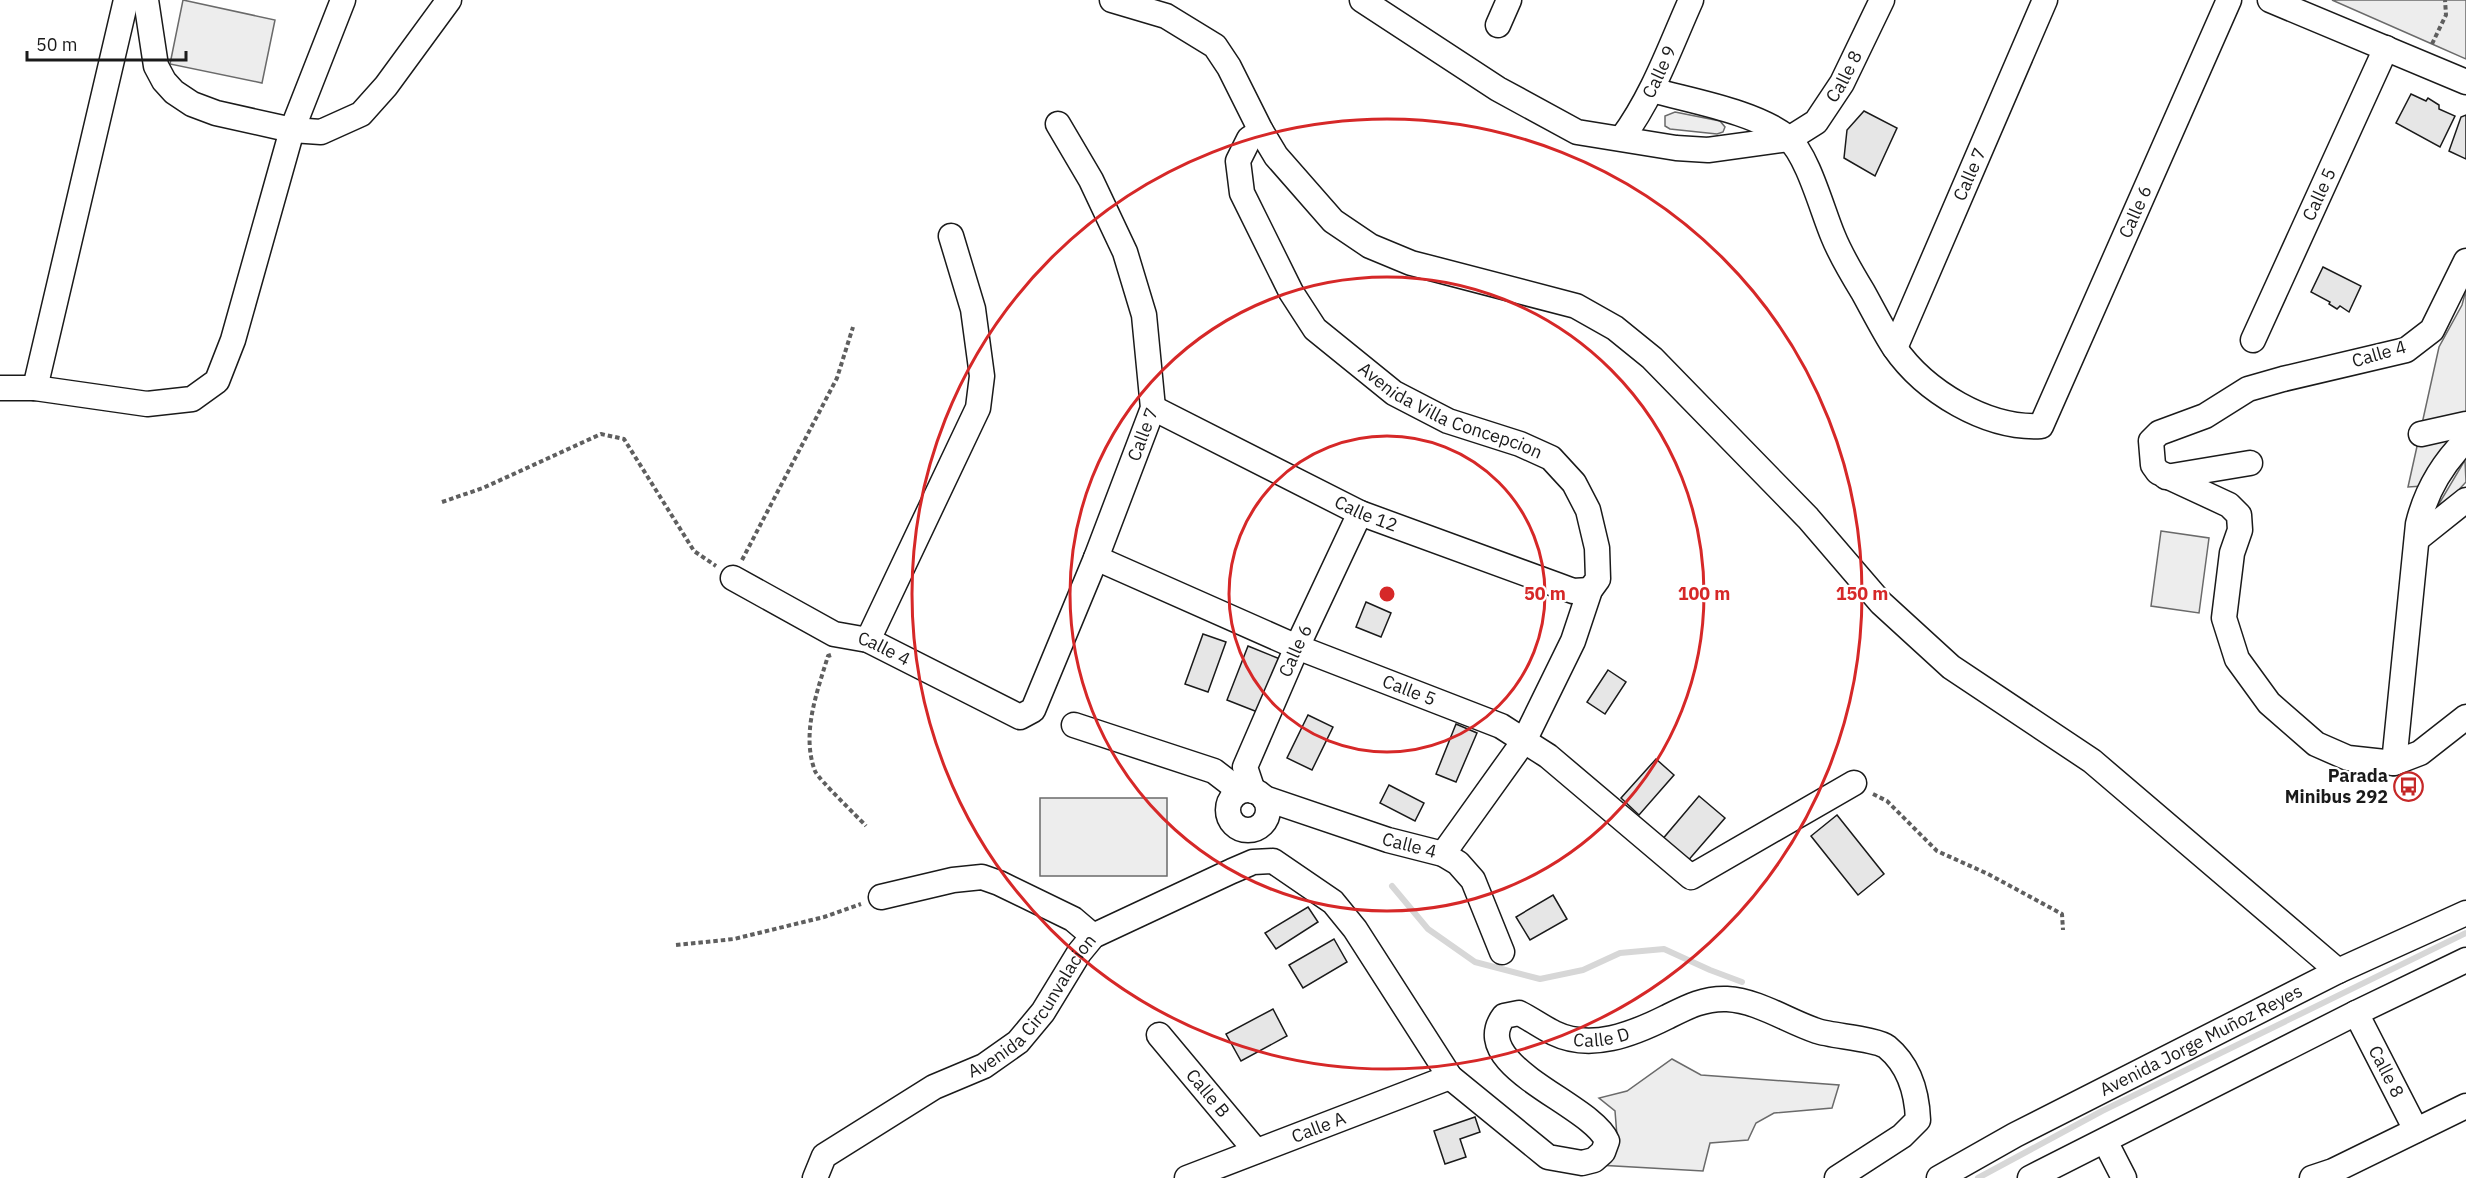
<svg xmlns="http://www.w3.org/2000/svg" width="2466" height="1178" viewBox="0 0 2466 1178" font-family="'IBM Plex Sans',sans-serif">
<rect width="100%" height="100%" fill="#fff"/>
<g fill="#ededed" stroke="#6a6a6a" stroke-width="1.5">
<path d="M183,0L275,20L262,83L170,64Z"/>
<path d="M2332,0H2466V59L2432,44Z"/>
<path d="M1675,112L1720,121L1725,127L1723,132L1717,134L1670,129L1665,126V116Z"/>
<path d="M2466,290V425L2423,486L2408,487L2439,347L2462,305Z"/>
<path d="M2465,460L2466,482L2427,524Z"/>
<path d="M2161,531L2209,538L2199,613L2151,606Z"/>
<rect x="1040" y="798" width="127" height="78"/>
<path d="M1672,1059L1701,1075L1839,1085L1832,1108L1774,1113L1756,1123L1748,1140L1710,1143L1703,1171L1598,1165L1617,1136L1615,1111L1599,1098L1627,1091Z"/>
</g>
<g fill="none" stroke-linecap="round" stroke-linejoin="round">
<g stroke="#d7d7d7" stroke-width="6">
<path d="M1392,886L1428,929L1475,962L1540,979L1583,970L1620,953L1664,949L1710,970L1742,982"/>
<path d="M1978,1178L2102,1111L2466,933"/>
</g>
</g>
<g fill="#e6e6e6" stroke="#1a1a1a" stroke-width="1.5">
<path d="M2411,94L2426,101L2428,98L2439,105V109L2455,116L2440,147L2396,123Z"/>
<path d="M1864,111L1897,128L1875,176L1844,158L1847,130Z"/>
<path d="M2466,115V159L2449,151L2461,117Z"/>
<path d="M2323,267L2361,286L2349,312L2340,306L2337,309L2329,304L2330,302L2311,292Z"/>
<path d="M1366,602L1391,613L1381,637L1356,627Z"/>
<path d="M1203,634L1226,642L1208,692L1185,684Z"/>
<path d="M1248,646L1280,659L1260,713L1227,700Z"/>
<path d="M1608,670L1626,682L1605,714L1587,702Z"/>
<path d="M1308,715L1333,727L1312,770L1287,758Z"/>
<path d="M1456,724L1477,733L1456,782L1436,774Z"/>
<path d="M1656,759L1674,775L1639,815L1621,798Z"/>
<path d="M1389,785L1424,803L1415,821L1380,803Z"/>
<path d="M1699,796L1725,818L1686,863L1661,841Z"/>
<path d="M1837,815L1884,874L1858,895L1811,836Z"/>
<path d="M1553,895L1567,919L1530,940L1516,917Z"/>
<path d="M1308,907L1318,922L1276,949L1265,933Z"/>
<path d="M1334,939L1347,962L1303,988L1289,965Z"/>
<path d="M1273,1009L1287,1036L1241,1061L1226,1034Z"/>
<path d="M1475,1117L1480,1132L1460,1139L1466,1157L1445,1164L1434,1131Z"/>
</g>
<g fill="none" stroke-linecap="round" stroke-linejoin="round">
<defs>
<g id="minor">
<path d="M146,0L156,66L164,81L174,92L192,104L216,113L292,130L321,132L361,114L386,86L449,0"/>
<path d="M1112,0L1166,16L1215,46L1229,67L1261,131L1276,156L1333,221L1370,246L1411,263L1576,306L1615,328L1652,358L1808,518L1881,603L1951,667L2092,761L2338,971"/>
<path id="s1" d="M1362,0L1498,89L1577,132L1676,148L1708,150L1789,139L1816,122L1842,83L1882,0"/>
<path d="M2270,0L2466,82"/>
<path d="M1498,25L1509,0"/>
<path id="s2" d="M1652,90C1691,101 1757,112 1788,138C1808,156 1822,210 1833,236C1841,256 1852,274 1863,292C1873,310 1883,330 1894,347C1925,392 1987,429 2041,426L2229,0"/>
<path id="s3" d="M1261,131L1249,139L1238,161L1242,193L1291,292L1315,329L1394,393L1448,421L1520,444L1551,458L1574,483L1588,510L1597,548L1598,579L1590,590L1573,641L1524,741L1443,854"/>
<path id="s4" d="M1622,138C1653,96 1670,47 1691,0"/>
<path d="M2466,261L2432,330L2406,350L2283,379L2248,389L2205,416L2159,433L2151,441L2153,465L2158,472L2229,505L2239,515L2240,530L2232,553L2224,618L2237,659L2269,703L2316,744L2348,758L2394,763L2420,753L2466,717"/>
<path id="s5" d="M2253,340L2386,48"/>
<path id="s6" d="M1895,348L2045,0"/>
<path d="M0,388H35L147,404L192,399L217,381L233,340L292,130L343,0"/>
<path d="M35,388L126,0"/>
<path id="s7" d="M1153,408L1360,513L1557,585L1573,591L1590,590"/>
<path d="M2421,434L2466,424"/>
<path d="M2166,477L2250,463"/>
<path d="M2417,539L2466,500"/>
<path id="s8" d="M1096,558L1297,647L1501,726L1548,756L1691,877L1854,783"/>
<path id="s9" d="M733,578L834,634L868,640L1020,717L1033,710L1096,558L1153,408L1144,315L1125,252L1091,180L1058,124"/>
<path d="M868,640L978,408L982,376L973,309L951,236"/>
<path d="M1074,725L1214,771L1240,791"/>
<path d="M2394,763L2418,524C2426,491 2442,464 2466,440"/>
<circle cx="1248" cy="810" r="20"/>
<path id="s10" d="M1253,791L1245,767L1297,647L1360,513"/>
<path id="s11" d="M1264,798L1388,840L1443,854L1458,863L1473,880L1502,952"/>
<path d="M881,897L953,880L982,877L999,883L1073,919L1093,936"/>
<path id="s12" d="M2356,1013L2416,1130"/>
<path id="s13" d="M1159,1035L1256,1151"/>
<path d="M2105,1141L2124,1178"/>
<path id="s14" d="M815,1178L824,1156L934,1087L984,1066L1018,1042L1043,1012L1079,953L1093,936L1232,871L1253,862L1273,861L1333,902L1355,929L1450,1077L1548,1157L1582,1163L1594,1160L1603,1152L1607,1141C1592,1104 1466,1066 1504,1016L1519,1013C1531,1019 1542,1027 1554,1033C1591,1051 1633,1034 1667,1017C1687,1007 1704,998 1727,999C1759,1001 1787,1021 1817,1031C1832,1036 1877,1039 1887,1047C1910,1066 1917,1093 1918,1120L1902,1136L1837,1178"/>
<path id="s15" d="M1187,1178L1450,1077"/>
<path id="s16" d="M1939,1178L2015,1135L2338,971L2466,913"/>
<path d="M2030,1178L2356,1013L2466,960"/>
<path d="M2312,1178L2333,1171L2466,1106"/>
</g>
</defs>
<use href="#minor" stroke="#1a1a1a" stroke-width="27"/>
<g stroke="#5f5f5f" stroke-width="4" stroke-dasharray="4.5 3" stroke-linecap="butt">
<path d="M2432,44L2446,15L2445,0"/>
<path d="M442,502L483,488L601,434L624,439L694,551L716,566"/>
<path d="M742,560L837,378L853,327"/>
<path d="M831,655L828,656C817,692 801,734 815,771C819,780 857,816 866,826"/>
<path d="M1873,794L1887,801L1937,851L1988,874L2062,914L2063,930"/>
<path d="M676,945L734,939L824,917L861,904"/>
</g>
<use href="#minor" stroke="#fff" stroke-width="24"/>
</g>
<g fill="none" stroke="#d62828" stroke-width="3">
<circle cx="1387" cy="594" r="158"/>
<circle cx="1387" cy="594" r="317"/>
<circle cx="1387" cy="594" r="475"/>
</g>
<defs>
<symbol id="bus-ring" viewBox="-11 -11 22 22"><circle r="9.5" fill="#fff" stroke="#c62828" stroke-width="1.5"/><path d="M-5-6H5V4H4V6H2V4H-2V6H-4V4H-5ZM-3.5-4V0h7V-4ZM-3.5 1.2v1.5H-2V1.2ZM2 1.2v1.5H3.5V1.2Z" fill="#c62828"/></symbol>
</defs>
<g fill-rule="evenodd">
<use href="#bus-ring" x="2392" y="770" width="33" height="33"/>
</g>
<g text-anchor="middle" stroke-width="4.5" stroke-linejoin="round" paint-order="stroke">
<g font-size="18" fill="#1a1a1a" stroke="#fff">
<text dy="6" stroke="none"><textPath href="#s4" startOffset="76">Calle 9</textPath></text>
<text dy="6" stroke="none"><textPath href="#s1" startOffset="552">Calle 8</textPath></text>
<text dy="6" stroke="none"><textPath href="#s6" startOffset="189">Calle 7</textPath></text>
<text dy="6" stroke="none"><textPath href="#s5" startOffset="160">Calle 5</textPath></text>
<text dy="6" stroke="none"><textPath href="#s2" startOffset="788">Calle 6</textPath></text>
<text transform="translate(2379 354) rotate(-16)" y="6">Calle 4</text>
<text dy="6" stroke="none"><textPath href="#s3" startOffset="386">Avenida Villa Concepcion</textPath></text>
<text dy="6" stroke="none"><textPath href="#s9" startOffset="632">Calle 7</textPath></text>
<text dy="6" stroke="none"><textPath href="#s7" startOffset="238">Calle 12</textPath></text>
<text dy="6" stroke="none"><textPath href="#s9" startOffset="168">Calle 4</textPath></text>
<text dy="6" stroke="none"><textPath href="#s10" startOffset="152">Calle 6</textPath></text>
<text dy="6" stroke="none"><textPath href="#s8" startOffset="340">Calle 5</textPath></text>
<text dy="6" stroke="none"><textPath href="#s11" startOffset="153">Calle 4</textPath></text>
<text dy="6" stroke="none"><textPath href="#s14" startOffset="285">Avenida Circunvalacion</textPath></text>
<text dy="6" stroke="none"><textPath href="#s14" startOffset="1338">Calle D</textPath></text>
<text dy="6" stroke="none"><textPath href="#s16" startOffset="296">Avenida Jorge Muñoz Reyes</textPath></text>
<text dy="6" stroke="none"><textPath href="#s12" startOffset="66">Calle 8</textPath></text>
<text dy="6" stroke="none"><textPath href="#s13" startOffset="76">Calle B</textPath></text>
<text dy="6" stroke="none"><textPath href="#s15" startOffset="141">Calle A</textPath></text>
</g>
<g font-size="18" font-weight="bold" fill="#1a1a1a" stroke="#fff" text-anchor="end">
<text x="2388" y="782">Parada<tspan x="2388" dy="21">Minibus 292</tspan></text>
</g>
</g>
<circle cx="1387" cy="594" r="9" fill="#d62828" stroke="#fff" stroke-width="3"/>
<g font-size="18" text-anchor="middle" font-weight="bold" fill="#d62828" stroke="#fff" stroke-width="4.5" stroke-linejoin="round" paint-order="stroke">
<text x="1545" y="600">50 m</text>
<text x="1704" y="600">100 m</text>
<text x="1862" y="600">150 m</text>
</g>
<path d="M27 51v9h159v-9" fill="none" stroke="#1a1a1a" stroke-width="3"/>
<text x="36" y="51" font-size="18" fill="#1a1a1a" stroke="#ffffff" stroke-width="4.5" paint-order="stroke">50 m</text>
</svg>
